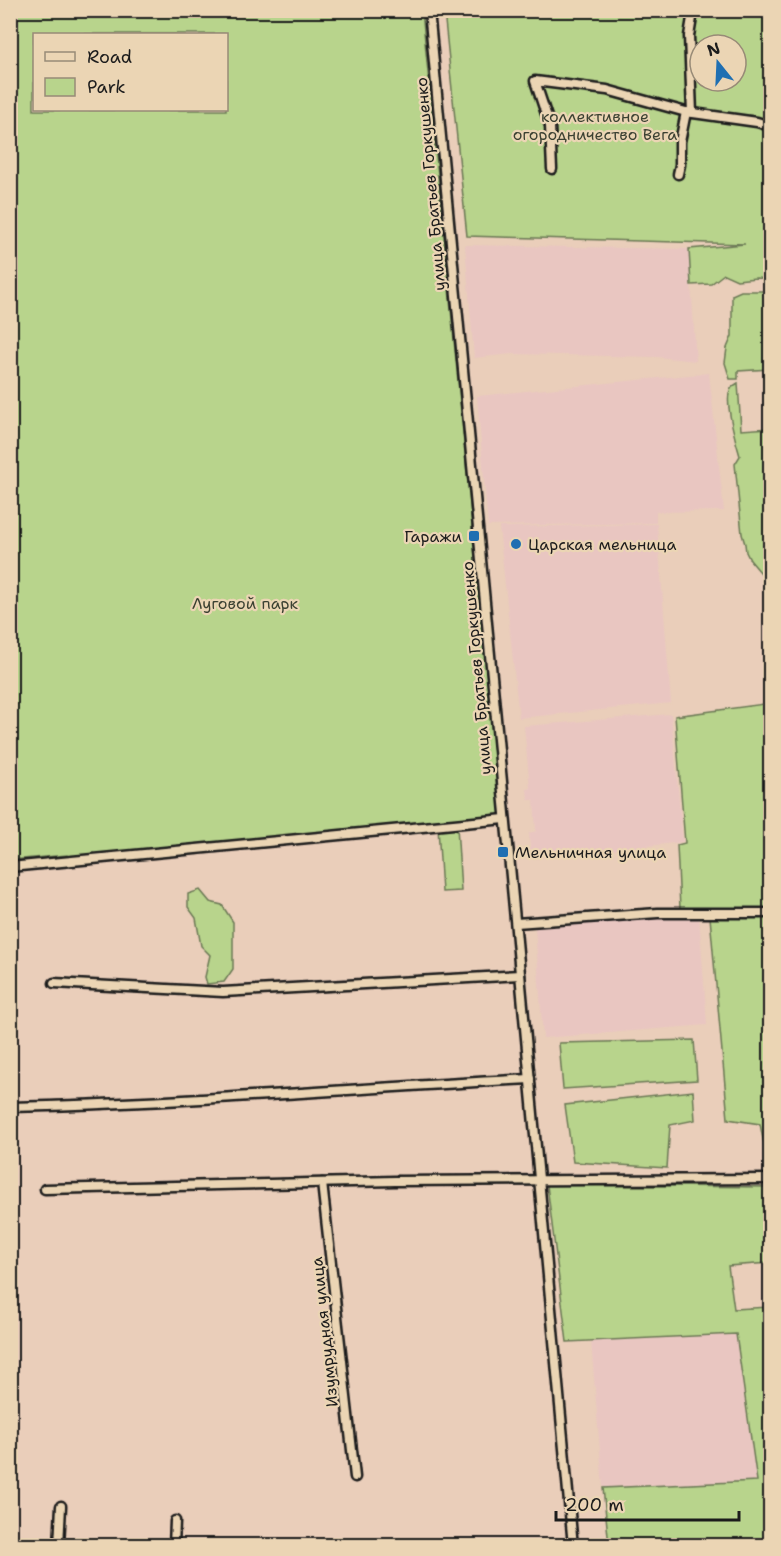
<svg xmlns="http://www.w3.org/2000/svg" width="781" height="1556" viewBox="0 0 781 1556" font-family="'Shantell Sans',sans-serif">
<rect width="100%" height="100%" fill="#eaceba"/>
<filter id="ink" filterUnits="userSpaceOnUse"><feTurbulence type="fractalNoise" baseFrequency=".0167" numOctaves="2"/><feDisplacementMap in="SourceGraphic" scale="12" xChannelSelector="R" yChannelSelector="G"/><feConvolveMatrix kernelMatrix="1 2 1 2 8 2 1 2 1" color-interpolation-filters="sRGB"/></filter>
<g filter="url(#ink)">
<g fill="#e9c6c1">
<path d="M465,245L689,249L696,361L657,357L512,354L474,358Z"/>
<path d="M709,373L724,511L656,512V523L488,526L477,396Z"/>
<path d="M657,524L671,703L519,718L499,527Z"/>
<path d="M671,714L683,842L531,859L529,833L536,831L534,800H528L527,789L530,788L524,726Z"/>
<path d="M699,915L707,1025L543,1038L535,928Z"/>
<path d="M736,1334L757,1481L603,1488L591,1341Z"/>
</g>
<g fill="#b8d48c" stroke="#6a7854" stroke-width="1.5" fill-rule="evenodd">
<path d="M11,11H422L492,731L502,815L68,858L67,855L11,860ZM34,34H226V110H34Z"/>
<path d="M444,11H770V279L756,278L737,280L724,274L711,284L691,285L689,249L745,244L467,236ZM700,45H736V81H700Z"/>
<path d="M741,291H770V369L738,371V379H730L725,363L727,348L732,336V295Z"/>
<path d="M738,383L741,430L770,428V582L766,579L750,560L746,552L745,544L742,534L735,464L740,456C736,443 726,406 729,394C730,388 733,386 738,383Z"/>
<path d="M764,704L770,827V908H680L677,845L685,843L675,716Z"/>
<path d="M457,826L461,891L442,892L438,827Z"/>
<path d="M200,890L210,902L222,905L233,922V969L224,982L207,984L205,977L210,955L201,946L196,918L188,907V894Z"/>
<path d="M770,916V1173L760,1124L728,1119L710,917Z"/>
<path d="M694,1040L697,1080L563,1089L559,1043Z"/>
<path d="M693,1091L695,1120L670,1125L667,1168L573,1162L565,1105Z"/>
<path d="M547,1185L770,1187V1263L728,1266L734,1309L770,1307V1545H609L603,1488L757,1481L736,1334L567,1342Z"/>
</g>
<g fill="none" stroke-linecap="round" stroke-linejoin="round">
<defs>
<g id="minor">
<path d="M429,10L513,898L573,1546"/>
<path d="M692,18L689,36L692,113"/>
<path d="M552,169L550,126L535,81L607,90L686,112L757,122L770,126"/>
<path d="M678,174L680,165V142L686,112"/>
<path d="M10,867L505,819"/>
<path d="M516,923L658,913H770"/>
<path d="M54,983L223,992L520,975"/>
<path d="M10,1107C184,1103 357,1088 530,1079"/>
<path d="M322,1183L355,1477"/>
<path d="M45,1189L395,1181L770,1179"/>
<path d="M59,1546L61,1506"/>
<path d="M174,1546L175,1521"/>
</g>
</defs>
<use href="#minor" stroke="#1c1c1c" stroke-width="13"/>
<use href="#minor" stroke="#ebd5b4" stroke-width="8"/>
</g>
</g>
<g fill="#1f6fb2" stroke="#ebd5b4" stroke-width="2">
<rect x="468" y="530" width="12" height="12" rx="3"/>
<circle cx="516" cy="544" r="6"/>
<rect x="497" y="846" width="12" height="12" rx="3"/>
</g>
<g text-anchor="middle" stroke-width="4.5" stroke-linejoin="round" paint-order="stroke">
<g font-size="16" fill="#3b4132" stroke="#ebd5b4">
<text x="595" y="122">коллективное<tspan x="595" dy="18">огородничество Вега</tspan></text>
<text x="245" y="609">Луговой парк</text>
</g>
<g font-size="16" fill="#1c1c1c" stroke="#ebd5b4">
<text transform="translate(430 184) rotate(-95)" y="6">улица Братьев Горкушенко</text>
<text transform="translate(476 668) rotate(-95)" y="6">улица Братьев Горкушенко</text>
<text transform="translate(324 1332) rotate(-96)" y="6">Изумрудная улица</text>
</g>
<g font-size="16" fill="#1c1c1c" stroke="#ebd5b4" text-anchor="start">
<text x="462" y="542" text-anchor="end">Гаражи</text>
<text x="528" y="550">Царская мельница</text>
<text x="515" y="858">Мельничная улица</text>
</g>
</g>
<rect width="781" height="1556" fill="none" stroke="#ebd5b4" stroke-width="36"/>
<rect x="18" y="18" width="745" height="1520" fill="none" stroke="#1c1c1c" stroke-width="2" filter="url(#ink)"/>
<rect x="33" y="33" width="195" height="78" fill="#ebd5b4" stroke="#988b77" stroke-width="1.5"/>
<rect x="45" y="52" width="30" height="9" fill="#ebd5b4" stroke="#988b77" stroke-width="1.5"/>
<text x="87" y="63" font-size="18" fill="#1c1c1c">Road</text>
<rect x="45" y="78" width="30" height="18" fill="#b8d48c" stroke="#988b77" stroke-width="1.5"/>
<text x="87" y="93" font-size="18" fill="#1c1c1c">Park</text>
<g transform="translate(718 63) rotate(342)"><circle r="28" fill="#ebd5b4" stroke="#988b77" stroke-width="1.5"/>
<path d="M0-4.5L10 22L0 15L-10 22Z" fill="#1f6fb2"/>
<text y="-9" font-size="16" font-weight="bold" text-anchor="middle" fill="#1c1c1c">N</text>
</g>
<path d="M556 1511v9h183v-9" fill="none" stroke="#1c1c1c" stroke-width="3"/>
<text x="565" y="1511" font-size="18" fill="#1c1c1c" stroke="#ebd5b4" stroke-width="4.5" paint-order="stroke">200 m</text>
</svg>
